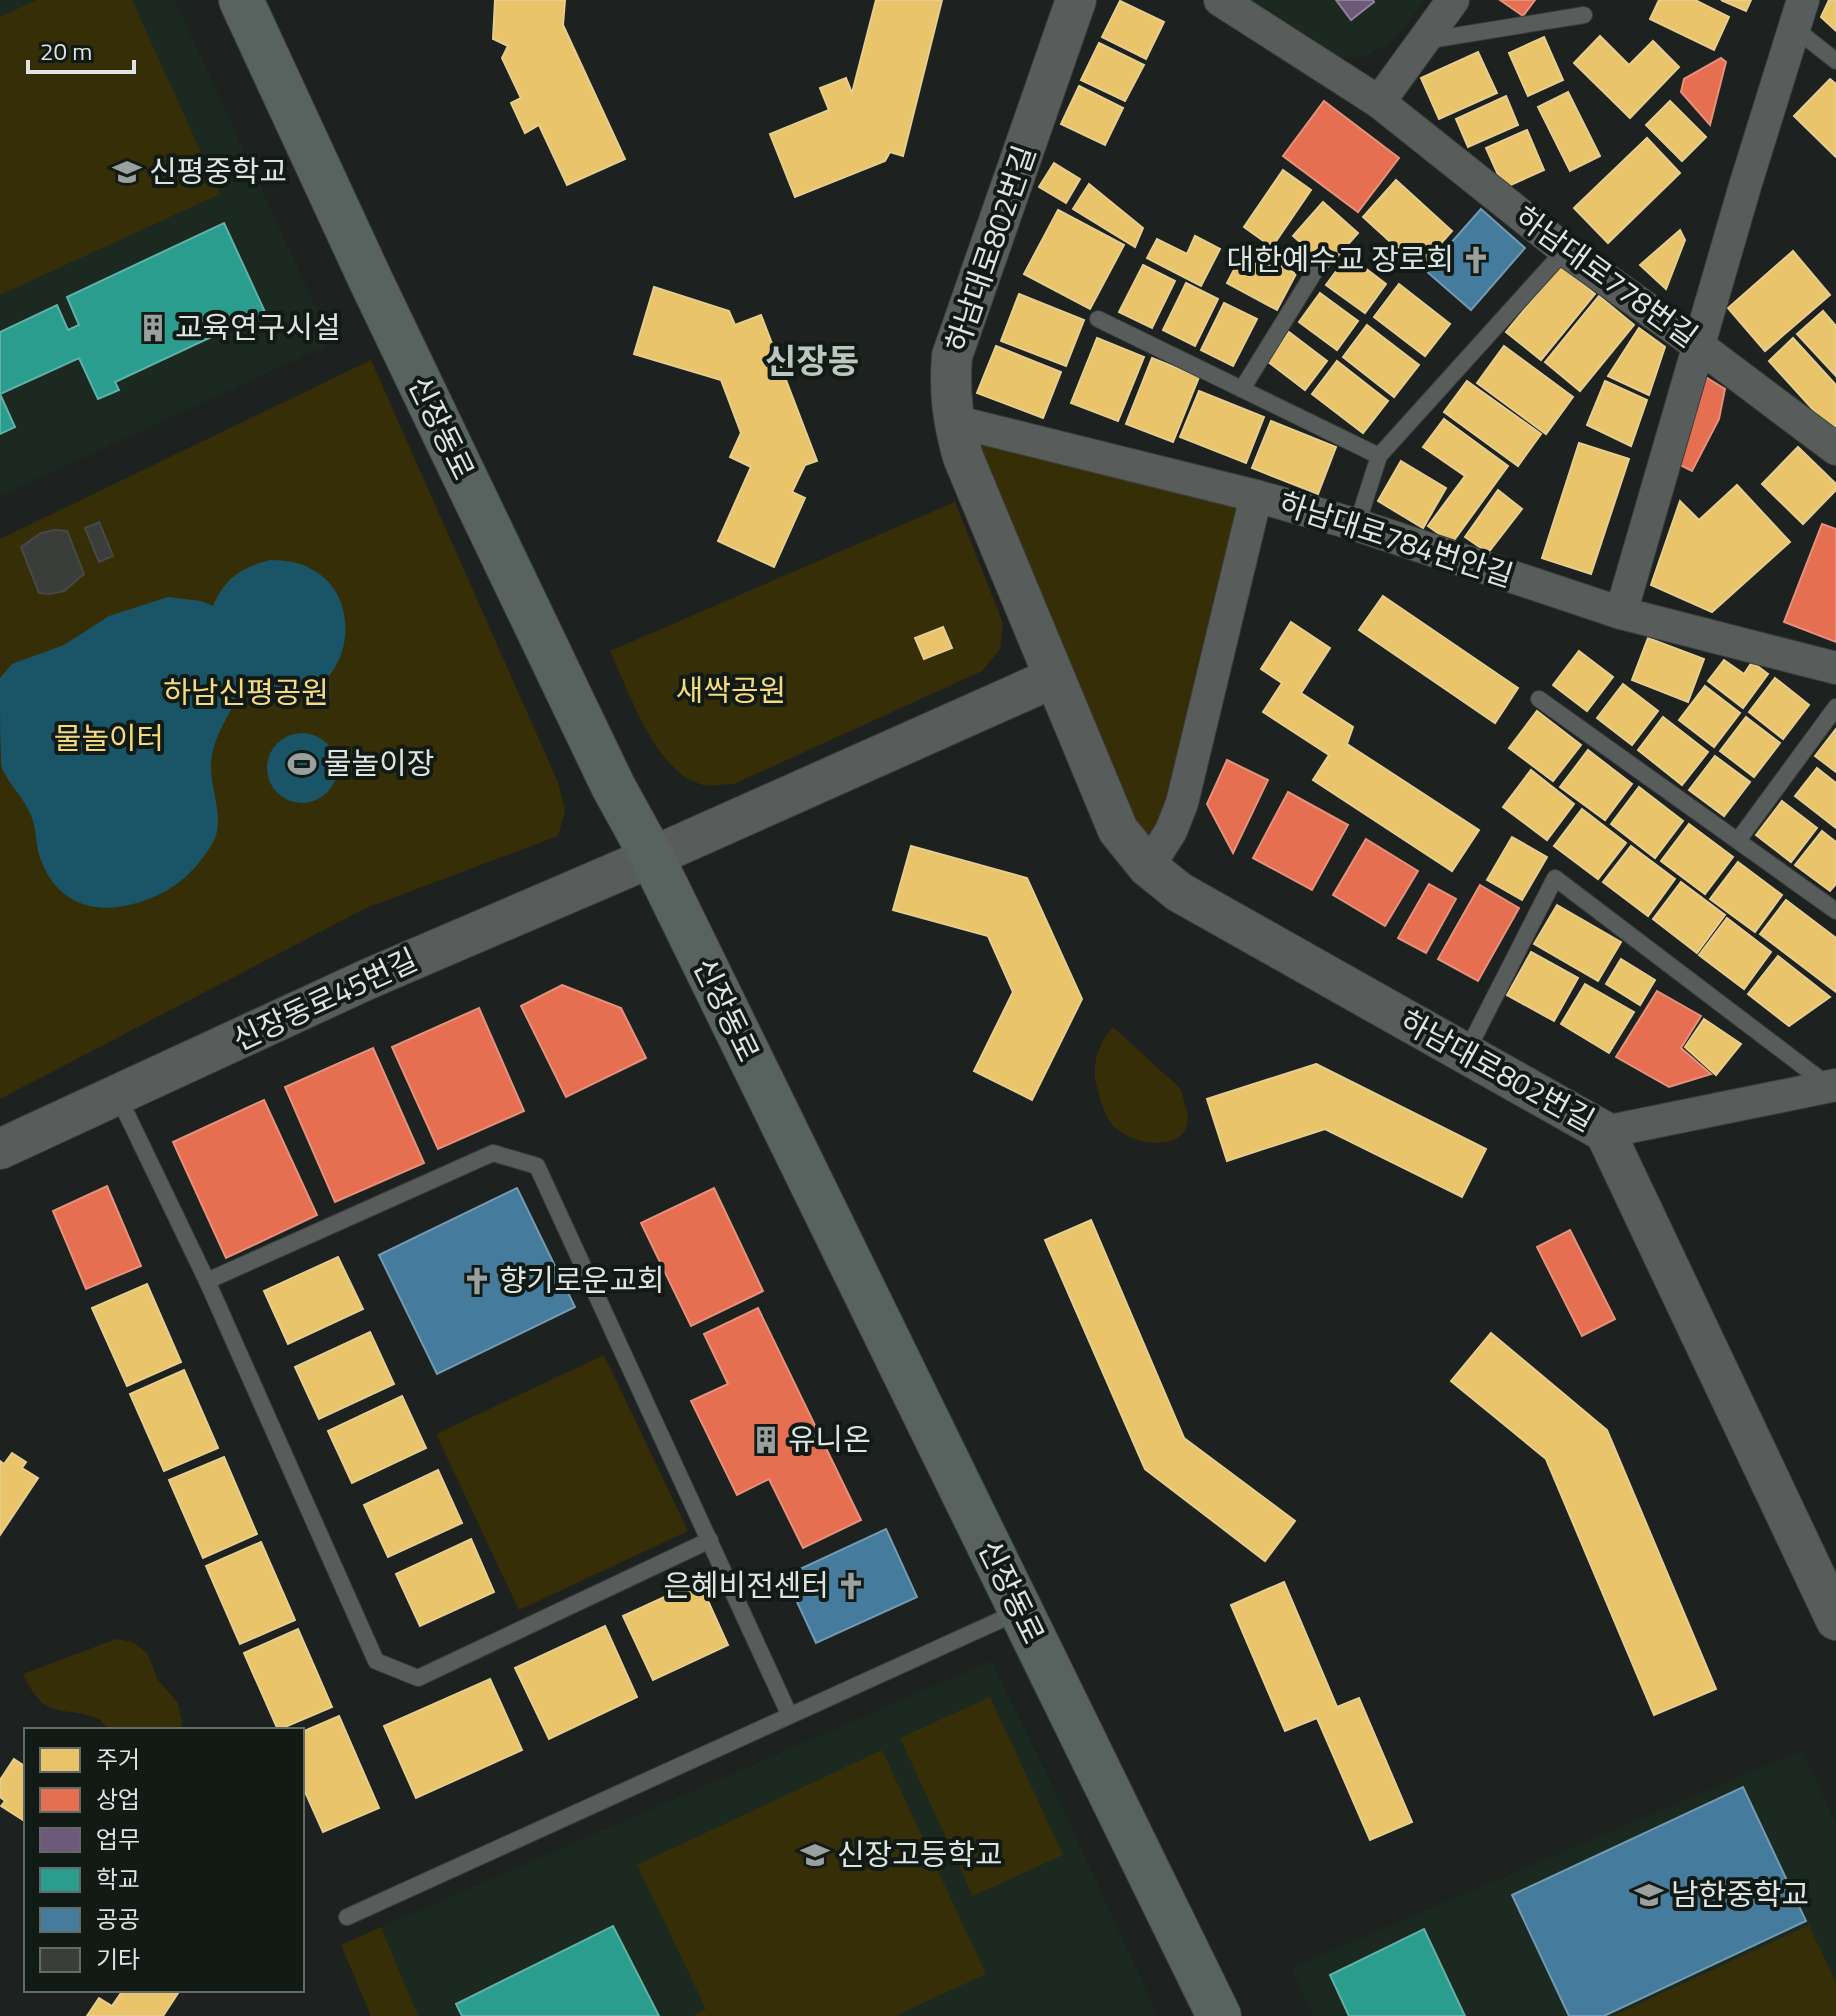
<svg xmlns="http://www.w3.org/2000/svg" width="1836" height="2016" viewBox="0 0 1836 2016" font-family="'Titillium Web','Noto Sans KR',sans-serif">
<rect width="100%" height="100%" fill="#1d211f"/>
<g fill="#1b2921">
<path d="M0,0H175L332,343L0,496Z"/>
<path d="M1251,0H1425L1394,40L1363,57L1325,58Z"/>
<path d="M991,1661L1051,1783L1158,2016H418L381,1927Z"/>
<path d="M1802,1750L1836,1823V2016H1313L1291,1968Z"/>
</g>
<g fill="#362e07">
<path d="M37,0H132L220,194L0,295V17Z"/>
<path d="M371,360L558,782L565,811L558,836L366,908L0,1099V539Z"/>
<path d="M953,421L1256,496L1148,867Z"/>
<path d="M955,502L1003,623L1000,649L982,671L734,784C725,784 712,787 703,785C655,773 629,691 610,651Z"/>
<path d="M1113,1027C1130,1042 1146,1057 1163,1073C1168,1078 1177,1083 1180,1089C1183,1094 1184,1102 1186,1107C1200,1154 1131,1150 1111,1123C1103,1111 1099,1097 1096,1083C1092,1061 1099,1043 1113,1027Z"/>
<path d="M604,1355L688,1531L519,1610L436,1434Z"/>
<path d="M116,1639L133,1642L147,1653L158,1680L178,1703L182,1721L181,1730H109L99,1719C60,1704 46,1723 23,1674Z"/>
<path d="M990,1697L1063,1855L973,1896L900,1738Z"/>
<path d="M882,1750L986,1974L895,2016H693L706,2009L637,1865Z"/>
<path d="M1809,1925L1836,1983V2016H1613Z"/>
<path d="M381,1927L418,2016H371L341,1945Z"/>
</g>
<g fill="#195567">
<path d="M270,560C390,558 357,742 241,688C231,715 211,737 211,767C211,793 226,821 212,844C193,875 171,893 137,903C89,917 52,900 38,851C36,841 36,831 33,821C27,801 11,787 2,769C0,757 0,695 0,678L12,664L64,645L109,616L168,597L201,601L213,606C224,579 242,567 270,560Z"/>
<circle cx="302" cy="768" r="35"/>
</g>
<g fill="#e9c46a" stroke="#e6ce8e" stroke-width="2">
<path d="M495,0H565L563,25L625,159L567,185L539,125L525,133L511,103L521,98L502,58L508,46L493,39Z"/>
<path d="M876,0H942L903,156L890,152L885,161L795,197L770,134L829,110L820,88L846,78L852,93Z"/>
<path d="M1659,0H1695L1729,17L1714,50L1650,19Z"/>
<path d="M1721,0H1751L1746,11Z"/>
<path d="M1829,0H1836V31L1821,17Z"/>
<path d="M1120,1L1164,22L1146,59L1102,37Z"/>
<path d="M1600,36L1629,65L1653,41L1679,67L1630,118L1574,63Z"/>
<path d="M1544,37L1563,80L1528,96L1509,53Z"/>
<path d="M1099,43L1144,65L1125,101L1081,80Z"/>
<path d="M1478,52L1497,93L1439,119L1421,78Z"/>
<path d="M1830,79L1836,84V157L1794,116Z"/>
<path d="M1079,86L1123,108L1105,145L1061,124Z"/>
<path d="M1568,92L1600,156L1570,171L1538,107Z"/>
<path d="M1506,96L1518,125L1468,147L1456,119Z"/>
<path d="M1670,101L1706,137L1682,161L1646,125Z"/>
<path d="M1527,130L1544,170L1504,188L1486,148Z"/>
<path d="M1647,138L1680,173L1608,243L1574,208Z"/>
<path d="M1054,163L1080,179L1066,203L1039,187Z"/>
<path d="M1283,170L1311,190L1272,247L1244,227Z"/>
<path d="M1396,180L1452,231L1419,268L1363,217Z"/>
<path d="M1089,184L1143,228L1135,247L1073,209Z"/>
<path d="M1323,202L1358,233L1328,267L1293,236Z"/>
<path d="M1058,210L1124,245L1090,309L1024,274Z"/>
<path d="M1680,230L1685,240L1666,289L1640,265Z"/>
<path d="M1195,236L1220,249L1201,286L1147,258L1157,239L1187,254Z"/>
<path d="M1246,247L1296,274L1277,310L1227,283Z"/>
<path d="M1793,251L1830,295L1765,351L1728,308Z"/>
<path d="M1348,255L1386,284L1365,313L1326,285Z"/>
<path d="M1143,265L1175,281L1152,328L1119,312Z"/>
<path d="M1560,266L1595,294L1541,360L1506,332Z"/>
<path d="M1186,283L1218,299L1195,346L1163,330Z"/>
<path d="M1399,284L1450,324L1425,356L1374,317Z"/>
<path d="M654,287L729,311L735,325L761,315L817,461L805,465L792,492L805,498L774,567L718,541L751,467L730,457L741,433L721,380L634,354Z"/>
<path d="M1320,293L1358,321L1337,350L1299,322Z"/>
<path d="M1019,294L1084,320L1066,366L1001,341Z"/>
<path d="M1599,296L1634,325L1580,391L1545,362Z"/>
<path d="M1224,303L1257,319L1233,366L1201,350Z"/>
<path d="M1823,311L1836,326V376L1797,334Z"/>
<path d="M1367,325L1419,365L1394,397L1343,357Z"/>
<path d="M1639,328L1665,347L1649,395L1608,376Z"/>
<path d="M1289,332L1327,361L1305,390L1267,361Z"/>
<path d="M1097,338L1144,357L1118,421L1071,403Z"/>
<path d="M1793,338L1836,385V435L1769,361Z"/>
<path d="M996,346L1061,372L1043,418L977,393Z"/>
<path d="M1504,346L1573,397L1546,434L1477,383Z"/>
<path d="M1152,358L1199,377L1173,442L1126,424Z"/>
<path d="M1337,361L1388,401L1363,433L1312,394Z"/>
<path d="M1467,381L1541,434L1518,466L1444,412Z"/>
<path d="M1605,381L1647,400L1631,446L1587,425Z"/>
<path d="M1199,391L1264,417L1246,463L1180,437Z"/>
<path d="M1444,419L1508,466L1452,543L1428,526L1465,476L1423,447Z"/>
<path d="M1271,421L1336,447L1318,494L1252,468Z"/>
<path d="M1579,443L1629,459L1591,574L1542,558Z"/>
<path d="M1798,447L1836,484V490L1803,524L1762,484Z"/>
<path d="M1401,461L1446,488L1423,528L1378,501Z"/>
<path d="M1737,485L1790,542L1712,612L1651,585L1680,501L1699,520Z"/>
<path d="M1498,490L1522,509L1488,553L1465,537Z"/>
<path d="M1383,596L1518,688L1495,723L1359,630Z"/>
<path d="M1291,622L1330,648L1301,693L1353,727L1347,744L1479,830L1452,871L1313,780L1329,755L1263,712L1282,683L1261,669Z"/>
<path d="M943,627L952,648L924,659L915,638Z"/>
<path d="M1648,638L1704,659L1688,702L1632,680Z"/>
<path d="M1579,651L1613,677L1587,711L1553,685Z"/>
<path d="M1724,660L1744,674L1752,662L1768,674L1743,708L1708,681Z"/>
<path d="M1775,678L1809,705L1783,739L1749,712Z"/>
<path d="M1623,684L1658,711L1632,745L1597,718Z"/>
<path d="M1705,686L1740,713L1714,747L1679,720Z"/>
<path d="M1537,711L1581,745L1553,781L1509,748Z"/>
<path d="M1663,717L1708,752L1682,785L1638,750Z"/>
<path d="M1746,717L1780,743L1754,777L1720,751Z"/>
<path d="M1836,729V772L1815,756Z"/>
<path d="M1588,750L1632,784L1605,820L1560,787Z"/>
<path d="M1715,756L1750,782L1724,816L1689,790Z"/>
<path d="M1817,768L1836,783V828L1795,796Z"/>
<path d="M1531,770L1574,804L1547,840L1503,807Z"/>
<path d="M1639,787L1683,821L1655,858L1611,824Z"/>
<path d="M1782,801L1817,828L1791,862L1756,835Z"/>
<path d="M1582,809L1626,843L1598,879L1554,846Z"/>
<path d="M1689,824L1733,857L1705,894L1661,861Z"/>
<path d="M1822,831L1836,842V884L1830,891L1795,865Z"/>
<path d="M1512,837L1547,857L1522,900L1487,880Z"/>
<path d="M911,846L1027,878L1082,999L1032,1100L974,1071L1013,992L988,936L893,910Z"/>
<path d="M1631,846L1675,879L1648,916L1603,882Z"/>
<path d="M1738,862L1782,895L1755,932L1710,899Z"/>
<path d="M1681,882L1725,915L1697,953L1653,919Z"/>
<path d="M1786,900L1836,938V992L1760,934Z"/>
<path d="M1557,905L1621,942L1598,981L1534,944Z"/>
<path d="M1727,918L1771,952L1744,989L1699,955Z"/>
<path d="M1531,952L1578,978L1554,1021L1507,995Z"/>
<path d="M1778,956L1830,997L1789,1026L1748,994Z"/>
<path d="M1621,959L1655,980L1640,1005L1606,984Z"/>
<path d="M1585,984L1634,1012L1609,1053L1561,1024Z"/>
<path d="M1704,1019L1741,1044L1716,1075L1685,1047Z"/>
<path d="M1316,1064L1486,1149L1462,1197L1325,1129L1227,1161L1207,1099Z"/>
<path d="M1091,1220L1184,1438L1295,1521L1265,1561L1145,1469L1045,1240Z"/>
<path d="M338,1257L363,1309L288,1344L264,1291Z"/>
<path d="M147,1284L181,1362L127,1386L92,1308Z"/>
<path d="M370,1332L394,1384L319,1419L295,1367Z"/>
<path d="M1491,1333L1607,1430L1716,1689L1654,1715L1546,1459L1451,1381Z"/>
<path d="M184,1370L218,1448L164,1471L130,1394Z"/>
<path d="M402,1396L426,1448L352,1483L328,1431Z"/>
<path d="M12,1453L26,1462L22,1468L38,1478L0,1535V1461L4,1464Z"/>
<path d="M224,1457L257,1534L203,1558L169,1480Z"/>
<path d="M438,1470L462,1523L388,1557L364,1505Z"/>
<path d="M471,1539L494,1592L420,1626L396,1574Z"/>
<path d="M261,1542L295,1620L240,1644L206,1566Z"/>
<path d="M699,1581L728,1645L653,1680L623,1616Z"/>
<path d="M1284,1582L1337,1707L1359,1698L1412,1822L1370,1840L1317,1718L1285,1731L1231,1605Z"/>
<path d="M605,1626L637,1697L549,1739L515,1668Z"/>
<path d="M298,1629L332,1707L278,1730L244,1653Z"/>
<path d="M490,1679L522,1750L416,1798L384,1726Z"/>
<path d="M339,1716L379,1808L323,1832L302,1785V1732Z"/>
<path d="M14,1759L26,1767V1822L1,1806L5,1801L0,1797V1780Z"/>
<path d="M123,1990H180L163,2016H87L99,1998L112,2006Z"/>
</g>
<g fill="#e76f51" stroke="#e4927c" stroke-width="2">
<path d="M1500,0H1535L1523,16Z"/>
<path d="M1721,58L1726,62L1710,125L1681,92L1684,79Z"/>
<path d="M1324,101L1399,158L1358,212L1283,156Z"/>
<path d="M1704,376L1725,389L1719,419L1692,471L1678,464Z"/>
<path d="M1822,524L1836,529V642L1784,622Z"/>
<path d="M1227,760L1268,780L1233,853L1207,804Z"/>
<path d="M1288,792L1348,825L1312,890L1253,858Z"/>
<path d="M1366,839L1418,871L1385,926L1333,895Z"/>
<path d="M1429,884L1456,899L1426,953L1398,938Z"/>
<path d="M1480,885L1519,908L1478,981L1438,959Z"/>
<path d="M562,985L621,1008L646,1058L566,1097L521,1006Z"/>
<path d="M1657,991L1701,1016L1681,1048L1711,1074L1669,1087L1616,1057Z"/>
<path d="M479,1008L524,1111L438,1149L392,1047Z"/>
<path d="M373,1048L424,1163L335,1202L285,1087Z"/>
<path d="M264,1100L317,1215L226,1258L173,1142Z"/>
<path d="M107,1186L141,1266L86,1289L53,1211Z"/>
<path d="M714,1188L763,1291L691,1326L641,1223Z"/>
<path d="M1570,1230L1615,1319L1582,1336L1537,1247Z"/>
<path d="M758,1308L861,1520L803,1548L769,1479L737,1495L691,1401L728,1384L704,1334Z"/>
</g>
<path fill="#6d597a" stroke="#8f8399" stroke-width="2" d="M1336,0H1373L1374,2L1351,20Z"/>
<g fill="#2a9d8f" stroke="#60b2a8" stroke-width="2">
<path d="M224,223L265,312L115,382L119,390L98,399L79,358L0,394L15,427L0,434V332L57,305L68,330L79,325L67,297Z"/>
<path d="M613,1926L659,2016H462L456,2004Z"/>
<path d="M1424,1929L1465,2016H1349L1330,1975Z"/>
</g>
<g fill="#457b9d" stroke="#739ab1" stroke-width="2">
<path d="M1481,209L1525,248L1471,310L1426,271Z"/>
<path d="M517,1188L575,1307L437,1374L379,1255Z"/>
<path d="M886,1529L917,1597L816,1643L785,1576Z"/>
<path d="M1743,1787L1806,1921L1604,2016H1569L1512,1895Z"/>
</g>
<g fill="#3a3d3a" stroke="#464946" stroke-width="2">
<path d="M99,522L113,556L99,562L85,528Z"/>
<path d="M54,530L67,531L84,574L64,591L50,594L39,593L21,547L41,533Z"/>
</g>
<g fill="none" stroke-linecap="round" stroke-linejoin="round">
<defs>
<g id="service">
<path d="M1794,28L1836,61"/>
<path d="M1424,41L1584,15"/>
<path d="M1098,319L1379,456"/>
<path d="M1242,389L1315,271"/>
<path d="M1357,525L1379,456L1565,250"/>
<path d="M1539,699L1836,911"/>
<path d="M1739,839L1836,707"/>
<path d="M1466,1053L1555,878L1829,1086"/>
<path d="M118,1096L207,1281L376,1661L418,1678L710,1540"/>
<path d="M207,1281L493,1153L537,1166L789,1714"/>
<path d="M347,1917L1020,1611"/>
</g>
<g id="minor">
<path d="M1220,0L1379,102L1453,0"/>
<path d="M1379,102L1565,250L1699,346L1836,449"/>
<path d="M953,421L1256,496L1357,525L1621,613L1836,668"/>
<path d="M1621,613L1745,186L1803,0"/>
<path d="M1148,867L1171,831L1182,803L1256,496"/>
<path d="M1605,1132L1836,1085"/>
</g>
<g id="tertiary">
<path d="M1076,0L952,356C949,394 953,421 963,457L1118,830L1148,867L1179,892L1605,1132L1836,1620"/>
<path d="M0,1149L368,979L652,857L1053,678"/>
</g>
<path id="secondary" d="M241,0L372,283L613,786L652,857L1219,2016"/>
</defs>
<use href="#service" stroke="#3a3e3b" stroke-width="18"/>
<use href="#minor" stroke="#3a3e3b" stroke-width="34"/>
<use href="#tertiary" stroke="#3a3e3b" stroke-width="42"/>
<use href="#secondary" stroke="#3a3e3b" stroke-width="46"/>
<use href="#service" stroke="#585c5a" stroke-width="16"/>
<use href="#minor" stroke="#585c5a" stroke-width="32"/>
<use href="#tertiary" stroke="#585c5a" stroke-width="40"/>
<use href="#secondary" stroke="#58625f" stroke-width="44"/>
</g>
<defs>
<symbol id="school-bare" viewBox="-9 -9 18 18"><path d="M0-5L7-2L0 1L-7-2ZM-4 1L0 2.5L4 1V4Q0 6-4 4Z" fill="#9aa09d" stroke="#111a15" stroke-width="2.5" paint-order="stroke"/></symbol>
<symbol id="church-bare" viewBox="-9 -9 18 18"><path d="M-1.2-6h2.4v3.5h3.3v2.4h-3.3V6h-2.4V-.1h-3.3v-2.4h3.3Z" fill="#9aa09d" stroke="#111a15" stroke-width="2.5" paint-order="stroke"/></symbol>
<symbol id="building-bare" viewBox="-9 -9 18 18"><path d="M-4-6H4V6H1V3H-1V6H-4ZM-2.5-4.3h1.7v1.8h-1.7ZM.8-4.3h1.7v1.8H.8ZM-2.5-1h1.7V.8h-1.7ZM.8-1h1.7V.8H.8Z" fill="#9aa09d" stroke="#111a15" stroke-width="2.5" paint-order="stroke"/></symbol>
<symbol id="stadium-bare" viewBox="-9 -9 18 18"><path d="M0-5a6.5 5 0 1 0 0 10a6.5 5 0 1 0 0-10ZM-3.5-1.8h7v3.6h-7Z" fill="#9aa09d" stroke="#111a15" stroke-width="2.5" paint-order="stroke"/></symbol>
</defs>
<g fill-rule="evenodd">
<use href="#school-bare" x="107" y="152" width="40" height="40"/>
<use href="#church-bare" x="1456" y="240" width="40" height="40"/>
<use href="#building-bare" x="133" y="308" width="40" height="40"/>
<use href="#stadium-bare" x="282" y="744" width="40" height="40"/>
<use href="#church-bare" x="457" y="1261" width="40" height="40"/>
<use href="#building-bare" x="746" y="1420" width="40" height="40"/>
<use href="#church-bare" x="831" y="1566" width="40" height="40"/>
<use href="#school-bare" x="795" y="1835" width="40" height="40"/>
<use href="#school-bare" x="1629" y="1875" width="40" height="40"/>
</g>
<g text-anchor="middle" stroke-width="8" stroke-linejoin="round" paint-order="stroke">
<g font-size="30" fill="#dee4e1" stroke="#111a15" text-anchor="start">
<text x="149" y="182">신평중학교</text>
<text x="1454" y="270" text-anchor="end">대한예수교 장로회</text>
<text x="175" y="338">교육연구시설</text>
<text x="324" y="774">물놀이장</text>
<text x="499" y="1291">향기로운교회</text>
<text x="788" y="1450">유니온</text>
<text x="829" y="1596" text-anchor="end">은혜비전센터</text>
<text x="837" y="1865">신장고등학교</text>
<text x="1671" y="1905">남한중학교</text>
</g>
<g font-size="30" fill="#dee4e1" stroke="#111a15">
<text transform="translate(991 249) rotate(-71)" y="10">하남대로802번길</text>
<text transform="translate(1606 277) rotate(36)" y="10">하남대로778번길</text>
<text transform="translate(441 428) rotate(64)" y="10">신장동로</text>
<text transform="translate(1396 540) rotate(18)" y="10">하남대로784번안길</text>
<text transform="translate(325 1000) rotate(-25)" y="10">신장동로45번길</text>
<text transform="translate(726 1010) rotate(64)" y="10">신장동로</text>
<text transform="translate(1497 1071) rotate(29)" y="10">하남대로802번길</text>
<text transform="translate(1011 1592) rotate(64)" y="10">신장동로</text>
</g>
<g font-size="30" fill="#f4dc7c" stroke="#111a15">
<text x="731" y="701">새싹공원</text>
<text x="246" y="703">하남신평공원</text>
<text x="109" y="749">물놀이터</text>
</g>
<g font-size="34" font-weight="bold" fill="#bcc7c0" stroke="#111a15">
<text x="812" y="373">신장동</text>
</g>
</g>
<rect x="24" y="1728" width="280" height="264" fill="#111a15" stroke="#636b67" stroke-width="2"/>
<rect x="40" y="1748" width="40" height="24" fill="#e9c46a" stroke="#636b67" stroke-width="2"/>
<text x="96" y="1768" font-size="24" fill="#dee4e1">주거</text>
<rect x="40" y="1788" width="40" height="24" fill="#e76f51" stroke="#636b67" stroke-width="2"/>
<text x="96" y="1808" font-size="24" fill="#dee4e1">상업</text>
<rect x="40" y="1828" width="40" height="24" fill="#6d597a" stroke="#636b67" stroke-width="2"/>
<text x="96" y="1848" font-size="24" fill="#dee4e1">업무</text>
<rect x="40" y="1868" width="40" height="24" fill="#2a9d8f" stroke="#636b67" stroke-width="2"/>
<text x="96" y="1888" font-size="24" fill="#dee4e1">학교</text>
<rect x="40" y="1908" width="40" height="24" fill="#457b9d" stroke="#636b67" stroke-width="2"/>
<text x="96" y="1928" font-size="24" fill="#dee4e1">공공</text>
<rect x="40" y="1948" width="40" height="24" fill="#3a3d3a" stroke="#636b67" stroke-width="2"/>
<text x="96" y="1968" font-size="24" fill="#dee4e1">기타</text>
<path d="M28 60v12h106v-12" fill="none" stroke="#dee4e1" stroke-width="4"/>
<text x="40" y="60" font-size="24" fill="#dee4e1" stroke="#111a15" stroke-width="6" paint-order="stroke">20 m</text>
</svg>
